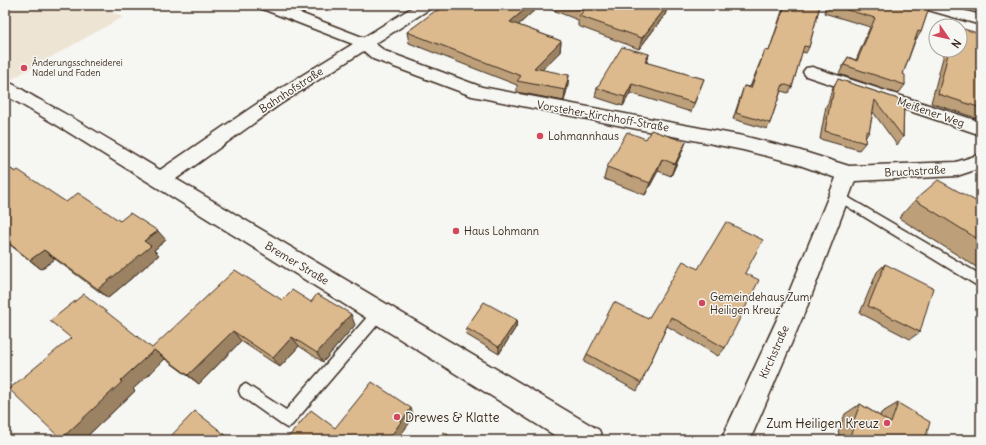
<svg xmlns="http://www.w3.org/2000/svg" width="986" height="445" viewBox="0 0 986 445" font-family="Delius,sans-serif">
<rect width="100%" height="100%" fill="#f6f6f2"/>
<filter id="ink" filterUnits="userSpaceOnUse"><feTurbulence type="fractalNoise" baseFrequency=".025" numOctaves="2"/><feDisplacementMap in="SourceGraphic" scale="8" xChannelSelector="R" yChannelSelector="G"/><feConvolveMatrix kernelMatrix="1 2 1 2 8 2 1 2 1" color-interpolation-filters="sRGB"/></filter>
<g filter="url(#ink)">
<path fill="#eee4d4" d="M5,5H96L123,17L10,80L5,77Z"/>
<g fill="none" stroke-linecap="round" stroke-linejoin="round">
<defs>
<g id="service">
<path d="M839,192L981,275V288L835,199L833,196L835,193Z"/>
<path d="M380,306L385,308L387,312L385,316L292,425L287,428L282,425L241,396L239,391L241,386L246,384L286,410L375,308Z"/>
</g>
<g id="minor">
<path d="M257,5H279L370,40L385,51L482,87L743,136L798,150L849,166L956,162L981,154V168L957,176L855,181L809,302L750,440H721L785,302L836,178L794,163L743,150L472,96L373,59L358,46L260,8Z"/>
<path d="M918,5H943L981,15V25L921,8Z"/>
<path d="M812,67L981,122V135L806,76L803,72L806,68Z"/>
</g>
<path id="tertiary" d="M416,5H434L431,8L279,105L176,179L599,430L603,440H562L60,127L5,95V81C17,85 28,94 40,100C81,122 120,146 160,170L267,97Z"/>
</defs>
<use href="#service" stroke="#3b2a1e" stroke-width="3"/>
<use href="#minor" stroke="#3b2a1e" stroke-width="3"/>
<use href="#tertiary" stroke="#3b2a1e" stroke-width="3"/>
<use href="#service" fill="#f6f6f2" fill-rule="evenodd"/>
<use href="#minor" fill="#f6f6f2" fill-rule="evenodd"/>
<use href="#tertiary" fill="#f6f6f2" fill-rule="evenodd"/>
</g>
<g fill="#bda07a" stroke="#3b2a1e">
<path d="M445,5H668L665,15L639,49L578,26V20L540,5L518,25L561,41L560,52L542,70L568,85L564,101L517,92V85L409,43L407,32Z"/>
<path d="M784,5H820L809,47L806,53L802,52L792,87L788,93L781,91L770,123L767,129L733,119L744,86L750,87L765,50L769,51Z"/>
<path d="M826,5H930L921,32L915,41L903,74L905,85L898,94L839,74L843,66L848,57L856,60L870,27L824,13Z"/>
<path d="M968,5H981L979,8Z"/>
<path d="M981,34V116L979,119L931,103L945,50H960Z"/>
<path d="M649,54L647,63L704,79L691,112L630,93L623,106L595,97L597,88Z"/>
<path d="M838,79L904,101L903,137L897,145L873,112L869,132L865,138V143L859,150L820,139L826,106L828,103L830,95L833,87Z"/>
<path d="M686,142L681,154L671,176L658,171L645,195L604,179L607,167Z"/>
<path d="M5,165L15,172L66,202L120,221L166,240L154,250L159,255L108,298L55,259L41,269L5,241Z"/>
<path d="M915,200L981,204V270L899,218Z"/>
<path d="M885,264L920,332L910,339L860,313L877,272Z"/>
<path d="M698,269L745,273L725,348L718,356L667,326L641,383L637,391L584,362L587,354L648,319Z"/>
<path d="M282,300L355,325L323,362L299,346L280,367L241,341L199,384L165,359L133,389L135,391L83,440H63L61,439L152,348Z"/>
<path d="M517,320L516,327L499,354L467,335L466,328Z"/>
<path d="M898,403L925,440H836L839,433L838,432L845,414L860,404L880,416L881,413Z"/>
</g>
<g fill="#9a8263" stroke="#3b2a1e">
<path d="M530,5H540L510,33V22Z"/>
<path d="M668,5L665,15L639,49L642,38Z"/>
<path d="M561,41L560,52L533,79L534,68Z"/>
<path d="M649,54L647,63L645,62Z"/>
<path d="M569,75L568,85L564,101L565,90Z"/>
<path d="M632,84L630,93L623,106L625,97Z"/>
<path d="M686,142L681,154L671,176L675,164Z"/>
<path d="M662,159L658,171L645,195L650,183Z"/>
<path d="M158,231L166,240L154,250L159,255L108,298L98,289L144,241Z"/>
<path d="M44,250L55,259L41,269L30,260Z"/>
<path d="M351,314L355,325L323,362L317,353Z"/>
<path d="M517,320L516,327L499,354V347Z"/>
<path d="M233,331L241,341L199,384L188,375Z"/>
<path d="M292,337L299,346L280,367L273,358Z"/>
<path d="M154,350L165,359L133,389L135,391L83,440H63L61,439L120,381Z"/>
<path d="M411,408L414,417L397,440H388Z"/>
</g>
<g fill="#dcba8e" stroke="#3b2a1e">
<path d="M445,5H530L510,22L561,41L534,68L569,75L565,90L517,81L521,76L407,32L435,11H437Z"/>
<path d="M567,5H668L642,38L579,16L584,11Z"/>
<path d="M785,5H820L809,47L804,46L792,87L783,84L770,123L736,113L744,86L751,88L765,50L769,51Z"/>
<path d="M830,5H930L921,32L918,31L903,74L905,75V85L844,65L848,57L857,61L875,18Z"/>
<path d="M960,28L981,34V108L938,94L949,50H960Z"/>
<path d="M622,47L649,54L645,62L704,79L694,103L632,84L625,97L597,88Z"/>
<path d="M838,79L904,101L903,137L875,100L869,132L866,131L865,143L825,131L831,99H832L834,87Z"/>
<path d="M651,130L686,142L675,164L662,159L650,183L607,167L627,132L646,139Z"/>
<path d="M5,165L15,172L18,170L66,202L78,193L120,221L130,213L158,231L144,241L151,246L98,289L44,250L30,260L5,240Z"/>
<path d="M938,180L981,204V241L915,200Z"/>
<path d="M726,222L763,240L745,273L759,280L725,348L671,317L641,383L587,354L614,302L648,319L683,261L698,269Z"/>
<path d="M885,264L933,288L920,332L868,306Z"/>
<path d="M235,270L282,300L292,290L311,302L317,294L351,314L317,353L292,337L273,358L233,331L188,375L154,350L120,381L122,382L61,439L9,389L71,338L50,321L84,294L152,348Z"/>
<path d="M484,302L517,320L499,347L466,328Z"/>
<path d="M372,382L411,408L388,440H286L311,410L335,428Z"/>
<path d="M898,403L930,422L925,440H848L855,424L853,423L860,404L891,423Z"/>
<path d="M195,411L232,440H167Z"/>
<path d="M444,432L455,440H438Z"/>
</g>
</g>
<g fill="#d1495b" stroke="#f6f6f2" stroke-width="1.5">
<circle cx="24" cy="68" r="4"/>
<circle cx="540" cy="136" r="4"/>
<circle cx="456" cy="231" r="4"/>
<circle cx="702" cy="303" r="4"/>
<circle cx="397" cy="417" r="4"/>
<circle cx="887" cy="423" r="4"/>
</g>
<g text-anchor="middle" stroke-width="3" stroke-linejoin="round" paint-order="stroke">
<g font-size="9" fill="#3b2a1e" stroke="#f6f6f2" text-anchor="start">
<text x="32" y="66">Änderungsschneiderei<tspan x="32" dy="10">Nadel und Faden</tspan></text>
</g>
<g font-size="11" fill="#3b2a1e" stroke="#f6f6f2">
<text transform="translate(291 90) rotate(-33)" y="4">Bahnhofstraße</text>
<text transform="translate(931 112) rotate(19)" y="4">Meißener Weg</text>
<text transform="translate(603 116) rotate(10)" y="4">Vorsteher-Kirchhoff-Straße</text>
<text transform="translate(915 171) rotate(-3)" y="4">Bruchstraße</text>
<text transform="translate(297 263) rotate(31)" y="4">Bremer Straße</text>
<text transform="translate(774 352) rotate(-66)" y="4">Kirchstraße</text>
</g>
<g font-size="11" fill="#3b2a1e" stroke="#f6f6f2" text-anchor="start">
<text x="548" y="140">Lohmannhaus</text>
<text x="464" y="235">Haus Lohmann</text>
<text x="710" y="301">Gemeindehaus Zum<tspan x="710" dy="13">Heiligen Kreuz</tspan></text>
</g>
<g font-size="13" fill="#3b2a1e" stroke="#f6f6f2" text-anchor="start">
<text x="405" y="422">Drewes &amp; Klatte</text>
<text x="879" y="428" text-anchor="end">Zum Heiligen Kreuz</text>
</g>
</g>
<rect width="986" height="445" fill="none" stroke="#f6f6f2" stroke-width="20"/>
<rect x="10" y="10" width="966" height="425" fill="none" stroke="#3b2a1e" stroke-width="1.5" filter="url(#ink)"/>
<g transform="translate(948 38) rotate(124)"><circle r="19" fill="#f6f6f2" stroke="#aba49d"/>
<path d="M0-3L7 15L0 10L-7 15Z" fill="#d1495b"/>
<text y="-6" font-size="11" font-weight="bold" text-anchor="middle" fill="#3b2a1e">N</text>
</g>
</svg>
